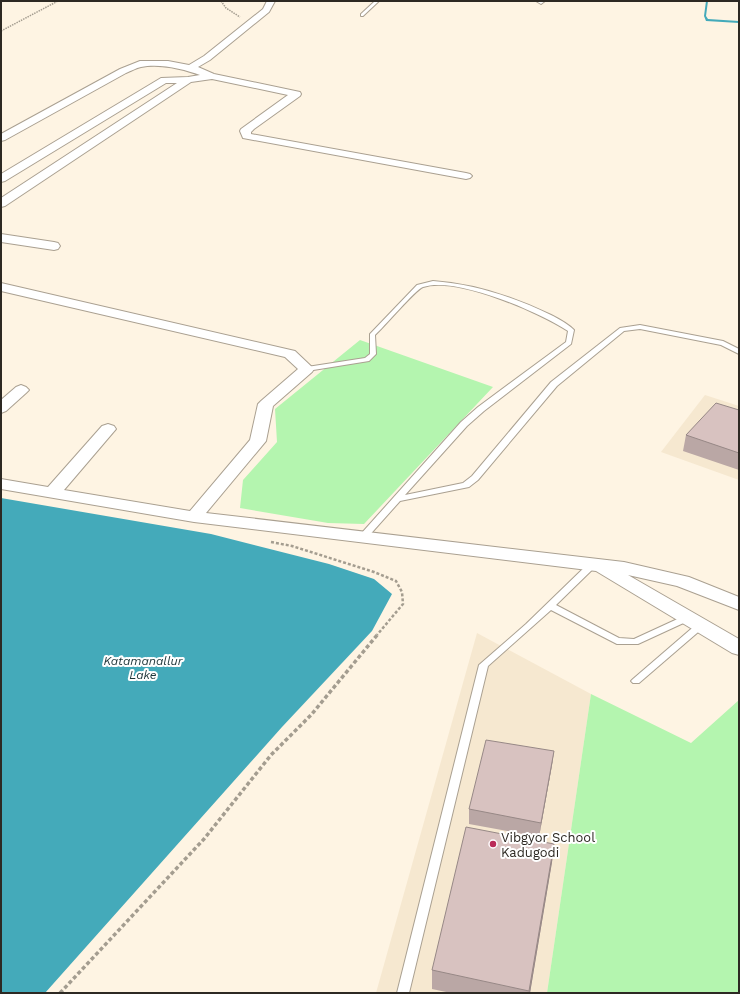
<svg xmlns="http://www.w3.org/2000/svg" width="740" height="994" viewBox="0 0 740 994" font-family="'Work Sans',sans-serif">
<rect width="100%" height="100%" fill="#fef4e3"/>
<g fill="#f6e8d0">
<path d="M705,395L739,406V480L661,452Z"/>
<path d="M477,633L591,694L547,993H376Z"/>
</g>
<g fill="#b4f5af">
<path d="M360,340L493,387L364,524L328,523L240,508L243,480L277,442L275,409Z"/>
<path d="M591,694L691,743L739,700V993H547Z"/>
</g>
<path fill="#44aaba" d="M1,498L211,534L329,564L374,579L392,594L372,631L282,727L45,993H1Z"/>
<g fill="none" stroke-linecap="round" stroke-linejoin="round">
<path fill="#44aaba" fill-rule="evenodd" d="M706,1H708L706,16L708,19L739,21V23L706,21L704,16Z"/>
<defs>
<g id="service">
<path d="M375,1H379L363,16H361V14Z"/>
<path d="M433,281C474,284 514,297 551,315C559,319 568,324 574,330L571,344L484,411L467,426L405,495L463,483L472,476L551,382L620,328L640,325L723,341L739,349V354L721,345L640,329L624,331L557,386L478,480L469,487L400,501L366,539H360L359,537L360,535L461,422L478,407L566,342L568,331C539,312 456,276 423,287C416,289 383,328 375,335L376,354L369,361L307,371L304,369L307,367L365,358L370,354V334L417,285Z"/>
<path d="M593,561L596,562L597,564L596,566L556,605L619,638L634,639L684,616H690L691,618L690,620L638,644H617L551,610L488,666L409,993H397L479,665L526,624L590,562Z"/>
<path d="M701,622L704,623L706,625L704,627L639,683H633L631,681L633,679L698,623Z"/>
</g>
<g id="minor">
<path d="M267,1H275L269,12L210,60L198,67L214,74L300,92L301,94L300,96L254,129L251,132V134L466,173L470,174L472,176L470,178L466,179L243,138L240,131L241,129L288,95L212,79L191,82L5,206L1,207V198L177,83H166L5,181L1,182V174L161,78L188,77L200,75C184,69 159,63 141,67C136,68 131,71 126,73L5,140L1,141V134L120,69L140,61H168L189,65L204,56L263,9Z"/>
<path d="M536,1H545L541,4Z"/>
<path d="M1,234L54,242L58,243L60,246L58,249L54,250L1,242Z"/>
<path d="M1,283L295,351L314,369L312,372L273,406L266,441L206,513L624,562L689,577L739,597V610L677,586L628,575L739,639V655L732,653L596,571L194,522L1,489V479L48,487L102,426L108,424L114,426L116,429L64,490L190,511L250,440L258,404L261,401L298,369L285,357L1,291Z"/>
<path d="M21,385L26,387L29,390L26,393L6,411L1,413V400L16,387Z"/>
</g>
</defs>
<use href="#service" stroke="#aaa091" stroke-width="2"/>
<use href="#minor" stroke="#aaa091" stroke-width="2"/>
<g stroke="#a49d90" stroke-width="1.5" stroke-dasharray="1.5 1" stroke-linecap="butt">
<path d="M221,1L226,8L240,17"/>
<path d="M1,31L58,1"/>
</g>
<path stroke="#a49d90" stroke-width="2.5" stroke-dasharray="3 2" stroke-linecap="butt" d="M271,542L292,546L374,572L396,581L402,592L403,604L377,635"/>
<path stroke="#a49d90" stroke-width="3.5" stroke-dasharray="4 2.5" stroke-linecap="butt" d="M60,993L204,839L271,755L311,715L378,634"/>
<use href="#service" fill="#fff" fill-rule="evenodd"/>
<use href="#minor" fill="#fff" fill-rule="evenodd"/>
</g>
<g fill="#baa7a5">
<path d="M739,410V470L683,451L686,435Z"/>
<path d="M554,751L552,765L539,837L469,824V809Z"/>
<path d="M554,844L552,862L530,993H451L432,989V970Z"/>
</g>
<g fill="#978886">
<path d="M554,751L552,765L539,837L541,823Z"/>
<path d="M554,844L552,862L530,993H529Z"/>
</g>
<g fill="#d8c2c0" stroke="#978886">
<path d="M716,403L739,410V453L686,435Z"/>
<path d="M486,740L554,751L541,823L469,809Z"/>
<path d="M466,827L554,844L529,991L432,970Z"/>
</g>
<circle fill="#ba2b58" stroke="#fff" stroke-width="1.5" cx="493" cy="844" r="4"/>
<g text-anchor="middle" stroke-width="4" stroke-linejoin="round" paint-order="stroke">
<g font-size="12" font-style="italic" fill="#1e3539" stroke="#fff">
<text x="143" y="665">Katamanallur<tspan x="143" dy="14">Lake</tspan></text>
</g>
<g font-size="13" fill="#2d2923" stroke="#fff" text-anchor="start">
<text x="501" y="842">Vibgyor School<tspan x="501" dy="15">Kadugodi</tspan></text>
</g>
</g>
<rect width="740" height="994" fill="none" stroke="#2d2923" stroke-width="4"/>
</svg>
